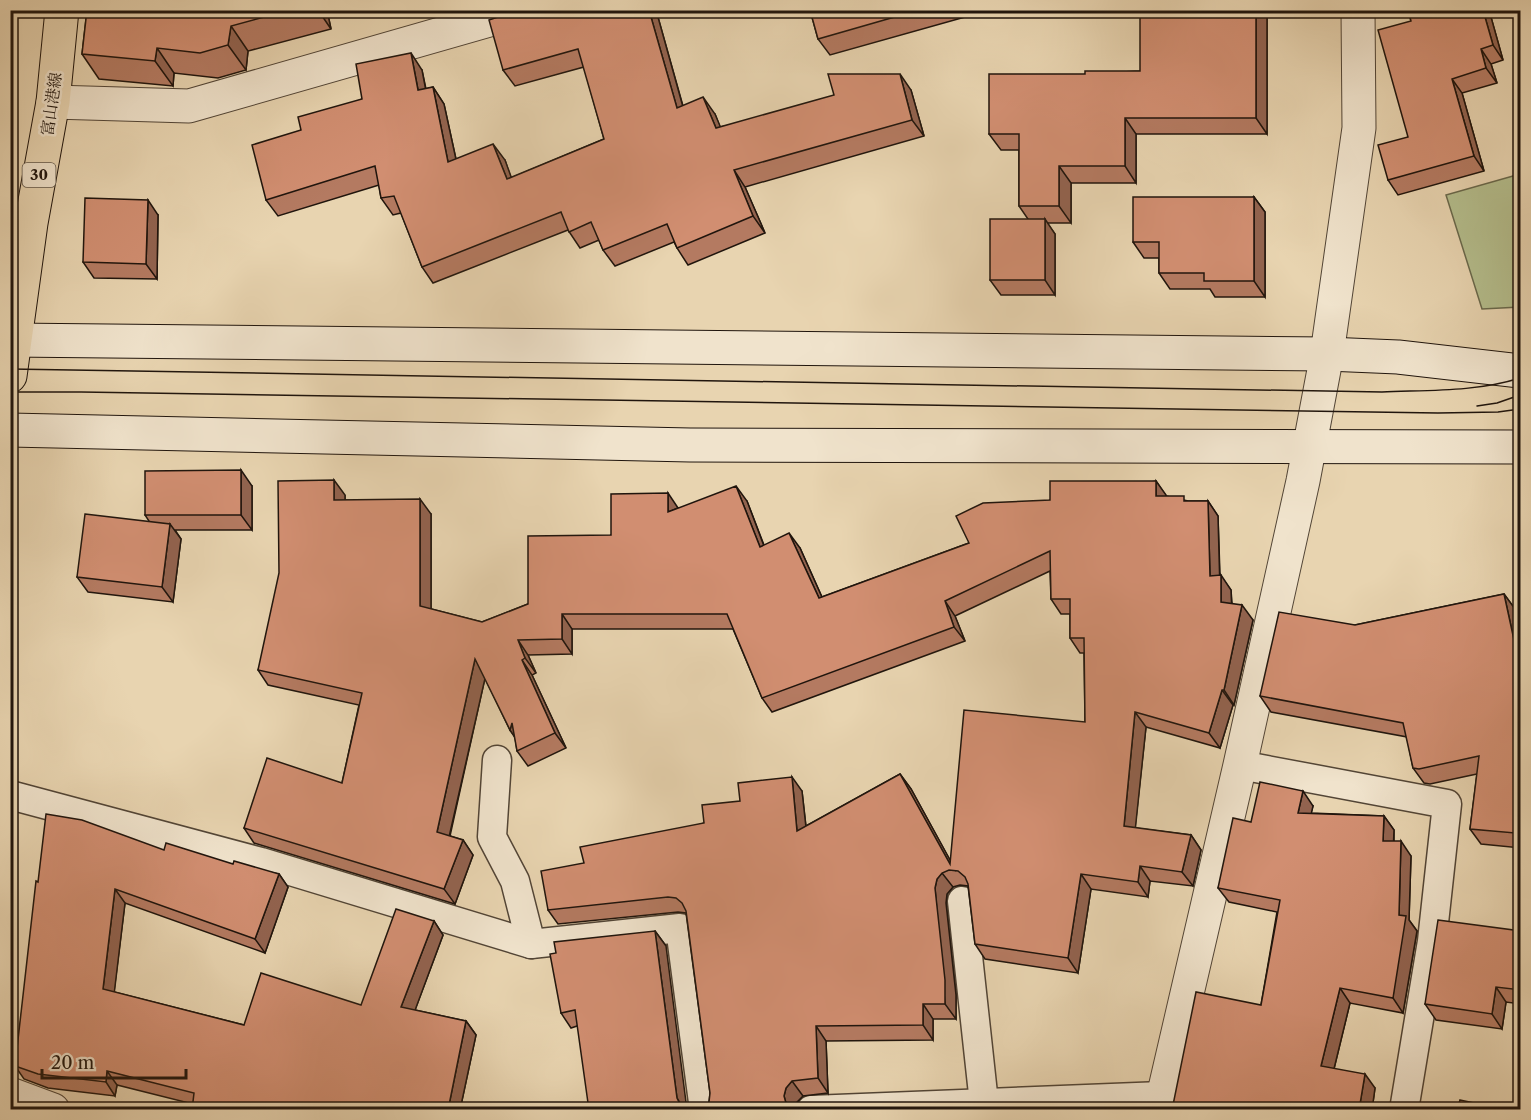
<svg xmlns="http://www.w3.org/2000/svg" width="1531" height="1120" viewBox="0 0 1531 1120" font-family="'Libre Caslon Text','Noto Serif JP',serif">
<rect width="100%" height="100%" fill="#e8d4b0"/>
<filter id="stains"><feTurbulence type="fractalNoise" baseFrequency=".00333" numOctaves="4"/><feColorMatrix values="0 0 0 0 .2 0 0 0 0 .09 0 0 0 0 .02 0 0 0 .5 -.17"/></filter>
<radialGradient id="worn" r=".72"><stop offset=".6" stop-color="#630" stop-opacity="0"/><stop offset="1" stop-color="#630" stop-opacity=".3"/></radialGradient>
<path fill="#b4bd8c" stroke="#6a694c" stroke-width="1.5" d="M1520,174V307L1482,309L1446,195Z"/>
<g fill="none" stroke-linecap="round" stroke-linejoin="round">
<defs>
<g id="lane">
<path d="M497,760L492,837L515,881L531,944"/>
<path d="M1240,765L1447,804L1432,941L1404,1110"/>
<path d="M10,795L261,862L531,944L680,928L704,1110"/>
<path d="M962,901L984,1103"/>
<path d="M811,1110L1162,1096"/>
</g>
<g id="street">
<path d="M53,102L189,106L524,10"/>
<path d="M10,1094L53,1110"/>
<path d="M1160,1110L1240,765L1303,481L1327,354L1359,128L1358,10"/>
</g>
<g id="secondary">
<path d="M10,340L1327,354L1398,357L1520,371"/>
<path d="M10,430L690,445L1520,447"/>
</g>
<path id="primary" d="M10,376L31,223L53,102L62,10"/>
</defs>
<use href="#lane" stroke="#524536" stroke-width="31"/>
<use href="#street" stroke="#524536" stroke-width="35"/>
<use href="#secondary" stroke="#20150d" stroke-width="35"/>
<use href="#primary" stroke="#20150d" stroke-width="35"/>
<use href="#lane" stroke="#f0e3cc" stroke-width="28"/>
<use href="#street" stroke="#f0e3cc" stroke-width="33"/>
<use href="#secondary" stroke="#f0e3cc" stroke-width="33"/>
<use href="#primary" stroke="#e8d4b0" stroke-width="33"/>
<g stroke="#20150d" stroke-width="1.5">
<path d="M10,369L1382,392C1427,390 1477,392 1520,378"/>
<path d="M10,392H81L1438,413L1498,412L1520,409"/>
<path d="M1477,406L1497,403L1520,395"/>
</g>
</g>
<g fill="#b47a61" stroke="#20150d" stroke-width="1.5">
<path d="M87,10H327L331,29L248,51L246,70L218,78L174,73L173,86L99,79L82,54Z"/>
<path d="M656,10L683,106L715,114L720,127L911,90L924,136L745,187L765,233L688,265L677,248L674,242L615,266L603,250L599,240L580,248L568,230L433,283L422,267L401,213L393,215L381,198L379,185L278,216L266,200L301,130L362,99L422,70L426,89L433,87L444,104L456,159L505,160L511,178L604,139L584,67L515,86L503,70L518,11Z"/>
<path d="M810,10H990L830,55L818,39Z"/>
<path d="M1267,10V134H1136V183H1071V223H1047L1055,234V295H1001L990,280L1028,219L1019,206V150H1001L989,134L1085,74L1140,71Z"/>
<path d="M1408,10H1489L1503,60L1491,64L1497,83L1462,93L1484,171L1398,195L1388,180L1408,137L1411,21Z"/>
<path d="M1254,197L1265,212V297H1215L1210,289H1170L1159,273V258H1144L1133,242Z"/>
<path d="M158,215L157,279L94,278L83,262Z"/>
<path d="M1156,481L1166,496L1188,501H1208L1218,516L1220,575L1231,590L1232,603L1253,620L1234,705H1233L1220,748L1146,727L1135,828L1191,835L1201,850L1193,886L1150,881L1148,897L1091,889L1078,973L985,959L975,944L968,886L960,885L953,887L947,894L946,903L956,995V1019H933V1040L826,1041L828,1093L803,1096L796,1103L795,1110H700L704,1108L709,1102L710,1093L686,913L678,912L558,924L548,910L584,863L704,823L740,801L802,791L806,826L900,774L911,789L950,860L1085,722L1084,653H1080L1070,638V614H1061L1051,599L1050,571L955,616L965,641L772,712L762,698L733,629H572V654L528,655L536,673L532,675L566,748L528,766L517,751L515,737L510,730L485,678L450,836L463,840L473,855L455,904L254,843L244,828L342,783L359,705L268,685L258,670L345,495V500L431,514V609L482,622L528,604L611,535L678,508L747,501L764,545L800,548L822,597L969,543L1050,500Z"/>
<path d="M252,486V530H175L181,539L173,602L88,592L77,577L149,521L145,515Z"/>
<path d="M1504,594L1515,609L1521,638V848L1481,844L1470,829L1477,774L1430,784L1424,783L1413,768L1407,737L1271,712L1260,696L1355,625Z"/>
<path d="M1313,806L1311,813L1384,816L1394,830V841L1411,856L1409,920L1417,931L1403,1013L1350,1003L1334,1069L1375,1088L1372,1110H1176L1173,1105L1261,1005L1277,912L1229,902L1218,888L1251,822Z"/>
<path d="M164,850L279,874L288,887L265,953L125,903L114,992L244,1025L361,1005L434,921L443,935L415,1010L466,1021L476,1035L460,1110H192L193,1104L117,1085L115,1096L48,1088L24,1079L15,1066L38,882Z"/>
<path d="M655,931L666,946L577,1026L571,1028L561,1013Z"/>
<path d="M1521,931V1004L1506,1002L1502,1029L1436,1020L1425,1004Z"/>
</g>
<g fill="#92634f" stroke="#20150d" stroke-width="1.5">
<path d="M318,10H327L331,29Z"/>
<path d="M649,10H656L688,125L677,108Z"/>
<path d="M1256,10H1267V134L1256,118Z"/>
<path d="M1483,10H1489L1503,60L1493,45Z"/>
<path d="M10,18L13,21L10,36Z"/>
<path d="M231,26L248,51L246,70L228,45Z"/>
<path d="M157,48L174,73L173,86L155,61Z"/>
<path d="M1481,49L1491,64L1497,83L1486,68Z"/>
<path d="M411,53L422,70L429,107L418,90Z"/>
<path d="M900,74L911,90L924,136L912,120Z"/>
<path d="M1452,79L1462,93L1484,171L1474,156Z"/>
<path d="M433,87L444,104L460,178L448,162Z"/>
<path d="M703,97L715,114L728,145L716,128Z"/>
<path d="M1125,118L1136,134V183L1125,166Z"/>
<path d="M493,144L505,160L518,196L507,179Z"/>
<path d="M1059,166L1071,183V223L1059,206Z"/>
<path d="M734,170L745,187L765,233L753,216Z"/>
<path d="M1254,197L1265,212V297L1254,281Z"/>
<path d="M148,200L158,215L157,279L146,264Z"/>
<path d="M1045,219L1055,234V295L1045,280Z"/>
<path d="M241,470L252,486V530L241,515Z"/>
<path d="M334,480L345,495V515L334,500Z"/>
<path d="M1156,481L1166,495V511L1156,496Z"/>
<path d="M736,486L747,501L770,562L760,547Z"/>
<path d="M668,493L678,508L668,512Z"/>
<path d="M420,499L431,514V621L420,606Z"/>
<path d="M1208,501L1218,516L1220,590L1210,576Z"/>
<path d="M170,524L181,539L173,602L162,587Z"/>
<path d="M789,533L800,548L829,613L819,598Z"/>
<path d="M1221,575L1231,590L1232,616L1221,602Z"/>
<path d="M1504,594L1515,609L1521,638V650L1514,640Z"/>
<path d="M945,601L955,616L965,641L954,627Z"/>
<path d="M1242,605L1253,620L1234,705L1224,690Z"/>
<path d="M562,614L572,629V654L562,639Z"/>
<path d="M518,640L528,655L536,673L525,658Z"/>
<path d="M475,659L486,674L447,846L437,832Z"/>
<path d="M522,660L532,675L566,748L555,733Z"/>
<path d="M1222,690L1233,705L1220,748L1209,733Z"/>
<path d="M1135,712L1146,727L1134,841L1124,826Z"/>
<path d="M512,723L520,745L510,730Z"/>
<path d="M900,774L911,789L956,871L950,864Z"/>
<path d="M792,777L802,791L808,846L797,831Z"/>
<path d="M1303,791L1313,806L1308,828L1298,813Z"/>
<path d="M1384,816L1394,830L1393,855L1383,841Z"/>
<path d="M1515,828L1521,835V842L1515,833Z"/>
<path d="M1191,835L1201,850L1193,886L1182,872Z"/>
<path d="M463,840L473,855L455,904L444,889Z"/>
<path d="M1401,841L1411,856L1409,920L1417,931L1403,1013L1393,998L1399,915Z"/>
<path d="M1140,866L1150,881L1148,897L1138,882Z"/>
<path d="M942,873L953,887L947,894L946,903L956,995V1019L945,1004L935,888L937,879Z"/>
<path d="M279,874L288,887L265,953L255,939Z"/>
<path d="M1081,874L1091,889L1078,973L1068,958Z"/>
<path d="M115,889L125,903L113,1003L103,989Z"/>
<path d="M434,921L443,935L411,1021L401,1007Z"/>
<path d="M655,931L666,946L687,1110H684L677,1098Z"/>
<path d="M1496,987L1506,1002L1502,1029L1492,1014Z"/>
<path d="M1340,988L1350,1003L1331,1081L1321,1066Z"/>
<path d="M923,1004L933,1019V1040L923,1025Z"/>
<path d="M466,1021L476,1035L460,1110H448Z"/>
<path d="M816,1026L826,1041L828,1093L818,1078Z"/>
<path d="M107,1071L117,1085L115,1096L106,1082Z"/>
<path d="M1365,1074L1375,1088L1372,1110H1359Z"/>
<path d="M792,1081L803,1096L796,1103L795,1110H791L786,1103L784,1096L786,1088Z"/>
</g>
<g fill="#d18e71" stroke="#20150d" stroke-width="1.5">
<path d="M87,10H290L231,26L228,45L200,53L157,48L155,61L82,54Z"/>
<path d="M519,10H649L677,108L703,97L716,128L834,95L828,74H900L912,120L734,170L753,216L677,248L667,224L603,250L591,222L569,232L561,212L422,267L394,196L381,198L375,166L266,200L252,145L301,130L298,117L362,99L356,64L411,53L418,90L433,87L448,162L493,144L507,179L604,139L578,49L503,70L489,20Z"/>
<path d="M810,10H919L818,39Z"/>
<path d="M1140,10H1256V118H1125V166H1059V206H1019V134H989V74H1085V71H1140Z"/>
<path d="M1408,10H1483L1493,45L1481,49L1486,68L1452,79L1474,156L1388,180L1378,145L1408,137L1378,30L1411,21Z"/>
<path d="M1133,197H1254V281H1204V273H1159V242H1133Z"/>
<path d="M85,198L148,200L146,264L83,262Z"/>
<rect x="990" y="219" width="55" height="61"/>
<path d="M241,470V515H145V471Z"/>
<path d="M334,480V500L420,499V606L482,622L528,604V536L611,535V494L668,493V512L736,486L760,547L789,533L819,598L969,543L956,516L983,503L1050,500V481H1156V496H1184V501H1208L1210,576L1221,575V602L1242,605L1224,690H1222L1209,733L1135,712L1124,826L1191,835L1182,872L1140,866L1138,882L1081,874L1068,958L975,944L968,884L965,877L958,871L949,870L942,873L937,879L935,888L945,980V1004H923V1025L816,1026L818,1078L792,1081L786,1088L784,1096L786,1103L793,1110H700L704,1108L709,1102L710,1093L686,911L682,903L676,898L668,897L548,910L541,871L584,863L580,847L704,823L702,805L740,801L738,783L792,777L797,831L900,774L950,864L964,710L1085,722L1084,638H1070V599H1051L1050,551L945,601L954,627L762,698L727,614H562V639L518,640L525,658L522,660L555,733L517,751L512,723L510,730L475,659L437,832L463,840L444,889L244,828L267,758L342,783L362,693L258,670L279,573L278,481Z"/>
<path d="M85,514L170,524L162,587L77,577Z"/>
<path d="M1504,594L1514,640H1521V829L1515,828V833L1470,829L1479,756L1419,769L1413,768L1403,723L1260,696L1279,612L1355,625Z"/>
<path d="M1260,782L1303,791L1298,813L1384,816L1383,841H1401L1399,915L1406,916L1393,998L1340,988L1321,1066L1365,1074L1359,1110H1185L1186,1108L1173,1105L1196,992L1261,1005L1280,900L1218,888L1233,818L1251,822Z"/>
<path d="M46,814L82,820L164,850L166,843L233,864L234,861L279,874L255,939L115,889L103,989L244,1025L261,973L361,1005L396,909L434,921L401,1007L466,1021L448,1110H192L194,1093L107,1071L106,1082L38,1074L15,1066L36,881L38,882Z"/>
<path d="M1438,920L1521,931V990L1496,987L1492,1014L1425,1004Z"/>
<path d="M655,931L677,1098L681,1106L686,1110H589L575,1010L561,1013L550,954L556,953L554,942Z"/>
<path d="M1460,1100L1502,1109L1457,1110Z"/>
<path d="M904,1108L903,1110H869Z"/>
</g>
<g text-anchor="middle" stroke-width="5" stroke-linejoin="round" paint-order="stroke">
<rect fill="#f0e3cc" stroke="#5e5346" stroke-width="1.5" x="22.5" y="163" width="33" height="24" rx="4.5"/>
<g font-size="15" font-weight="bold" fill="#20150d">
<text x="39" y="180">30</text>
</g>
<g font-size="16" fill="#20150d" stroke="#f0e3cc">
<text transform="translate(51 104) rotate(-82)" y="6">富山港線</text>
</g>
</g>
<rect width="1531" height="1120" fill="none" stroke="#e8d4b0" stroke-width="36"/>
<rect x="12" y="12" width="1507" height="1096" fill="none" stroke="#20150d" stroke-width="3"/>
<rect x="18" y="18" width="1495" height="1084" fill="none" stroke="#20150d" stroke-width="1.5"/>
<path d="M42 1069v9h144v-9" fill="none" stroke="#20150d" stroke-width="3"/>
<text x="51" y="1069" font-size="18" fill="#20150d" stroke="#f0e3cc" stroke-width="4.5" paint-order="stroke">20 m</text>
<rect width="100%" height="100%" filter="url(#stains)"/>
<rect width="100%" height="100%" fill="url(#worn)"/>
</svg>
